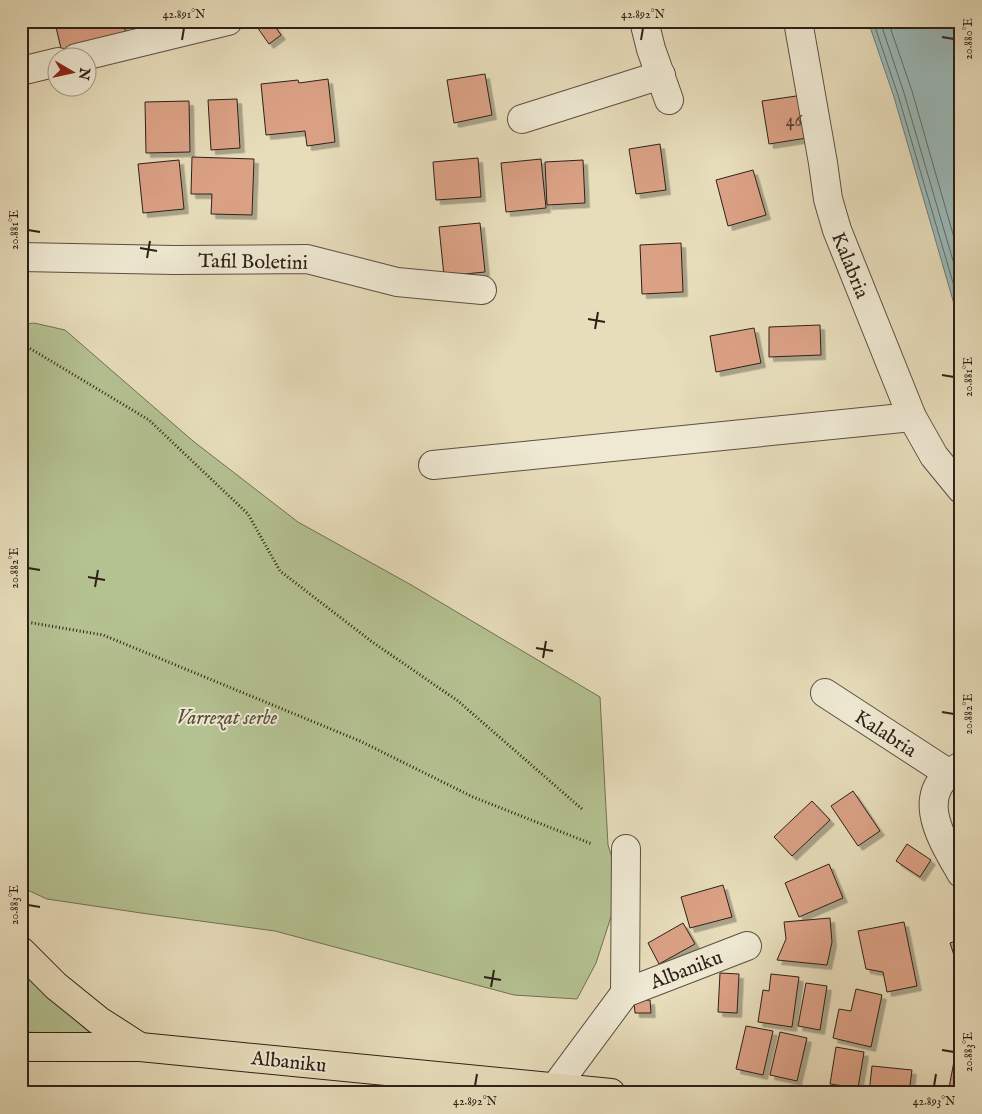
<svg xmlns="http://www.w3.org/2000/svg" width="982" height="1114" viewBox="0 0 982 1114" font-family="'IM FELL English',serif">
<defs>
<filter id="shadow"><feDropShadow dx="4.5" dy="4.5" stdDeviation="0" flood-color="#0004"/></filter>
</defs>
<rect width="100%" height="100%" fill="#e7ddbb"/>
<filter id="stains"><feTurbulence type="fractalNoise" baseFrequency=".004" numOctaves="4"/><feColorMatrix values="0 0 0 0 .2 0 0 0 0 .09 0 0 0 0 .02 0 0 0 .5 -.17"/></filter>
<radialGradient id="worn" r=".72"><stop offset=".6" stop-color="#630" stop-opacity="0"/><stop offset="1" stop-color="#630" stop-opacity=".3"/></radialGradient>
<g fill="#b4c191" stroke="#717054">
<path d="M34,323L65,330L193,441L298,522L413,586L600,697L608,845L621,886L596,963L577,999L514,995L275,931L148,914L47,899L21,887V325Z"/>
<path d="M21,969L91,1034L21,1032Z"/>
</g>
<path fill="#9bbaba" stroke="#6f7c79" d="M868,21H961V328L894,97Z"/>
<g fill="none" stroke-linecap="round" stroke-linejoin="round">
<g stroke="#646d69" stroke-width="1">
<path d="M873,21L898,95L961,310"/>
<path d="M880,21L904,93L961,288"/>
<path d="M888,21L912,91L961,262"/>
</g>
</g>
<g fill="#dba185" stroke="#2e2018" filter="url(#shadow)">
<path d="M80,21H123L127,38L62,53L56,27Z"/>
<path d="M259,21H271L281,35L269,44L255,24Z"/>
<path d="M485,74L492,115L454,123L447,80Z"/>
<path d="M328,79L335,142L307,146L305,131L266,135L261,84L298,80L299,83Z"/>
<path d="M810,94L807,138L769,144L762,101Z"/>
<path d="M237,99L240,148L211,150L208,100Z"/>
<path d="M189,101L190,152L146,153L145,102Z"/>
<path d="M660,144L666,190L636,194L629,149Z"/>
<path d="M192,157L254,159L252,215L211,214L212,194H191Z"/>
<path d="M478,158L481,197L436,200L433,162Z"/>
<path d="M541,159L546,208L506,212L501,163Z"/>
<path d="M179,160L184,209L143,213L138,164Z"/>
<path d="M583,160L585,203L547,205L545,162Z"/>
<path d="M753,170L766,215L728,226L716,180Z"/>
<path d="M480,223L485,272L444,276L439,227Z"/>
<path d="M681,243L683,292L642,294L640,245Z"/>
<path d="M820,325L821,355L769,357V327Z"/>
<path d="M754,328L761,363L716,372L710,336Z"/>
<path d="M853,791L880,831L858,846L831,806Z"/>
<path d="M812,801L830,820L792,856L774,837Z"/>
<path d="M907,844L931,860L920,877L896,861Z"/>
<path d="M829,864L843,898L799,917L785,883Z"/>
<path d="M723,885L732,917L690,928L681,897Z"/>
<path d="M830,918L832,942L827,965L777,960L786,939L784,922Z"/>
<path d="M904,922L917,986L887,992L883,972L866,969L858,931Z"/>
<path d="M683,923L695,944L659,964L648,943Z"/>
<path d="M961,939V977L950,943Z"/>
<path d="M720,973L739,974L737,1013L718,1012Z"/>
<path d="M771,974L799,977L792,1027L758,1022L763,990L769,991Z"/>
<path d="M806,983L827,986L820,1030L798,1026Z"/>
<path d="M856,989L882,995L871,1047L833,1038L839,1009L851,1011Z"/>
<path d="M650,1000L651,1013H635L634,1001Z"/>
<path d="M746,1026L773,1031L763,1075L736,1069Z"/>
<path d="M780,1032L807,1038L797,1081L770,1075Z"/>
<path d="M836,1047L864,1052L858,1088L830,1084Z"/>
<path d="M955,1056L961,1057V1093H948Z"/>
<path d="M872,1066L912,1070L909,1093H869Z"/>
</g>
<g fill="none" stroke-linecap="round" stroke-linejoin="round">
<defs>
<g id="minor">
<path d="M644,21L651,49L669,100"/>
<path d="M798,21L823,163L828,199L837,230L912,417L934,456L961,489"/>
<path d="M76,58L228,21"/>
<path d="M21,71L58,62"/>
<path d="M522,119L661,75"/>
<path d="M21,257L174,260L307,259L397,282L482,290"/>
<path d="M433,465L912,417"/>
<path d="M825,693L948,773"/>
<path d="M961,766C911,792 941,838 961,873"/>
<path d="M625,993L626,849"/>
<path d="M556,1086L625,993L747,946"/>
</g>
<g id="primary">
<path d="M21,951L56,986L98,1020L140,1047"/>
<path d="M21,1047H140L611,1093"/>
</g>
</defs>
<use href="#minor" stroke="#5c4f41" stroke-width="30"/>
<use href="#primary" stroke="#2e2018" stroke-width="30"/>
<g stroke="#2e2018" stroke-width="3" stroke-dasharray="1 2.5" stroke-linecap="butt">
<path d="M21,343L149,420L248,514L280,571L371,641L458,701L582,809"/>
<path d="M21,621L103,635L360,741L473,797L592,844"/>
</g>
<use href="#minor" stroke="#efe9d3" stroke-width="28"/>
<use href="#primary" stroke="#e7ddbb" stroke-width="28"/>
</g>
<path fill="none" stroke="#2e2018" stroke-width="2" d="M942,37L954,39M182,40L184,28M641,40L643,28M28,230L40,232M140,248L157,251M147,258L150,241M588,319L605,322M595,329L598,312M942,375L954,377M28,568L40,570M88,577L105,580M95,587L98,570M536,648L553,651M543,658L546,641M942,712L954,714M28,905L40,907M484,977L501,980M491,987L494,970M942,1050L954,1052M475,1086L477,1074M934,1086L936,1074"/>
<g text-anchor="middle" stroke-width="4" stroke-linejoin="round" paint-order="stroke">
<g font-size="18" fill="#594033">
<text x="794" y="126">46</text>
</g>
<g font-size="20" fill="#2e2018" stroke="#efe9d3">
<text transform="translate(253 261) rotate(1)" y="7">Tafil Boletini</text>
<text transform="translate(851 265) rotate(68)" y="7">Kalabria</text>
<text transform="translate(886 733) rotate(33)" y="7">Kalabria</text>
<text transform="translate(686 969) rotate(-21)" y="7">Albaniku</text>
<text transform="translate(289 1061) rotate(6)" y="7">Albaniku</text>
</g>
<g font-size="20" font-style="italic" fill="#56503c" stroke="#efe9d3">
<text x="227" y="724">Varrezat serbe</text>
</g>
</g>
<rect width="982" height="1114" fill="none" stroke="#e7ddbb" stroke-width="55"/>
<g transform="translate(72 72) rotate(99)"><circle r="24" fill="#efe9d3" stroke="#a29988"/>
<path d="M0-4L9 19L0 12L-9 19Z" fill="#8f2418"/>
<text y="-8" font-size="14" font-weight="bold" text-anchor="middle" fill="#2e2018">N</text>
</g>
<rect x="28" y="28" width="926" height="1058" fill="none" stroke="#2e2018" stroke-width="2"/>
<g font-size="12" text-anchor="middle" fill="#2e2018">
<text x="184" y="18">42.891°N</text>
<text x="643" y="18">42.892°N</text>
<text transform="translate(968 39) rotate(-90)" y="4">20.880°E</text>
<text transform="translate(14 230) rotate(-90)" y="4">20.881°E</text>
<text transform="translate(968 377) rotate(-90)" y="4">20.881°E</text>
<text transform="translate(14 568) rotate(-90)" y="4">20.882°E</text>
<text transform="translate(968 714) rotate(-90)" y="4">20.882°E</text>
<text transform="translate(14 905) rotate(-90)" y="4">20.883°E</text>
<text transform="translate(968 1052) rotate(-90)" y="4">20.883°E</text>
<text x="475" y="1105">42.892°N</text>
<text x="934" y="1105">42.893°N</text>
</g>
<rect width="100%" height="100%" filter="url(#stains)"/>
<rect width="100%" height="100%" fill="url(#worn)"/>
</svg>
